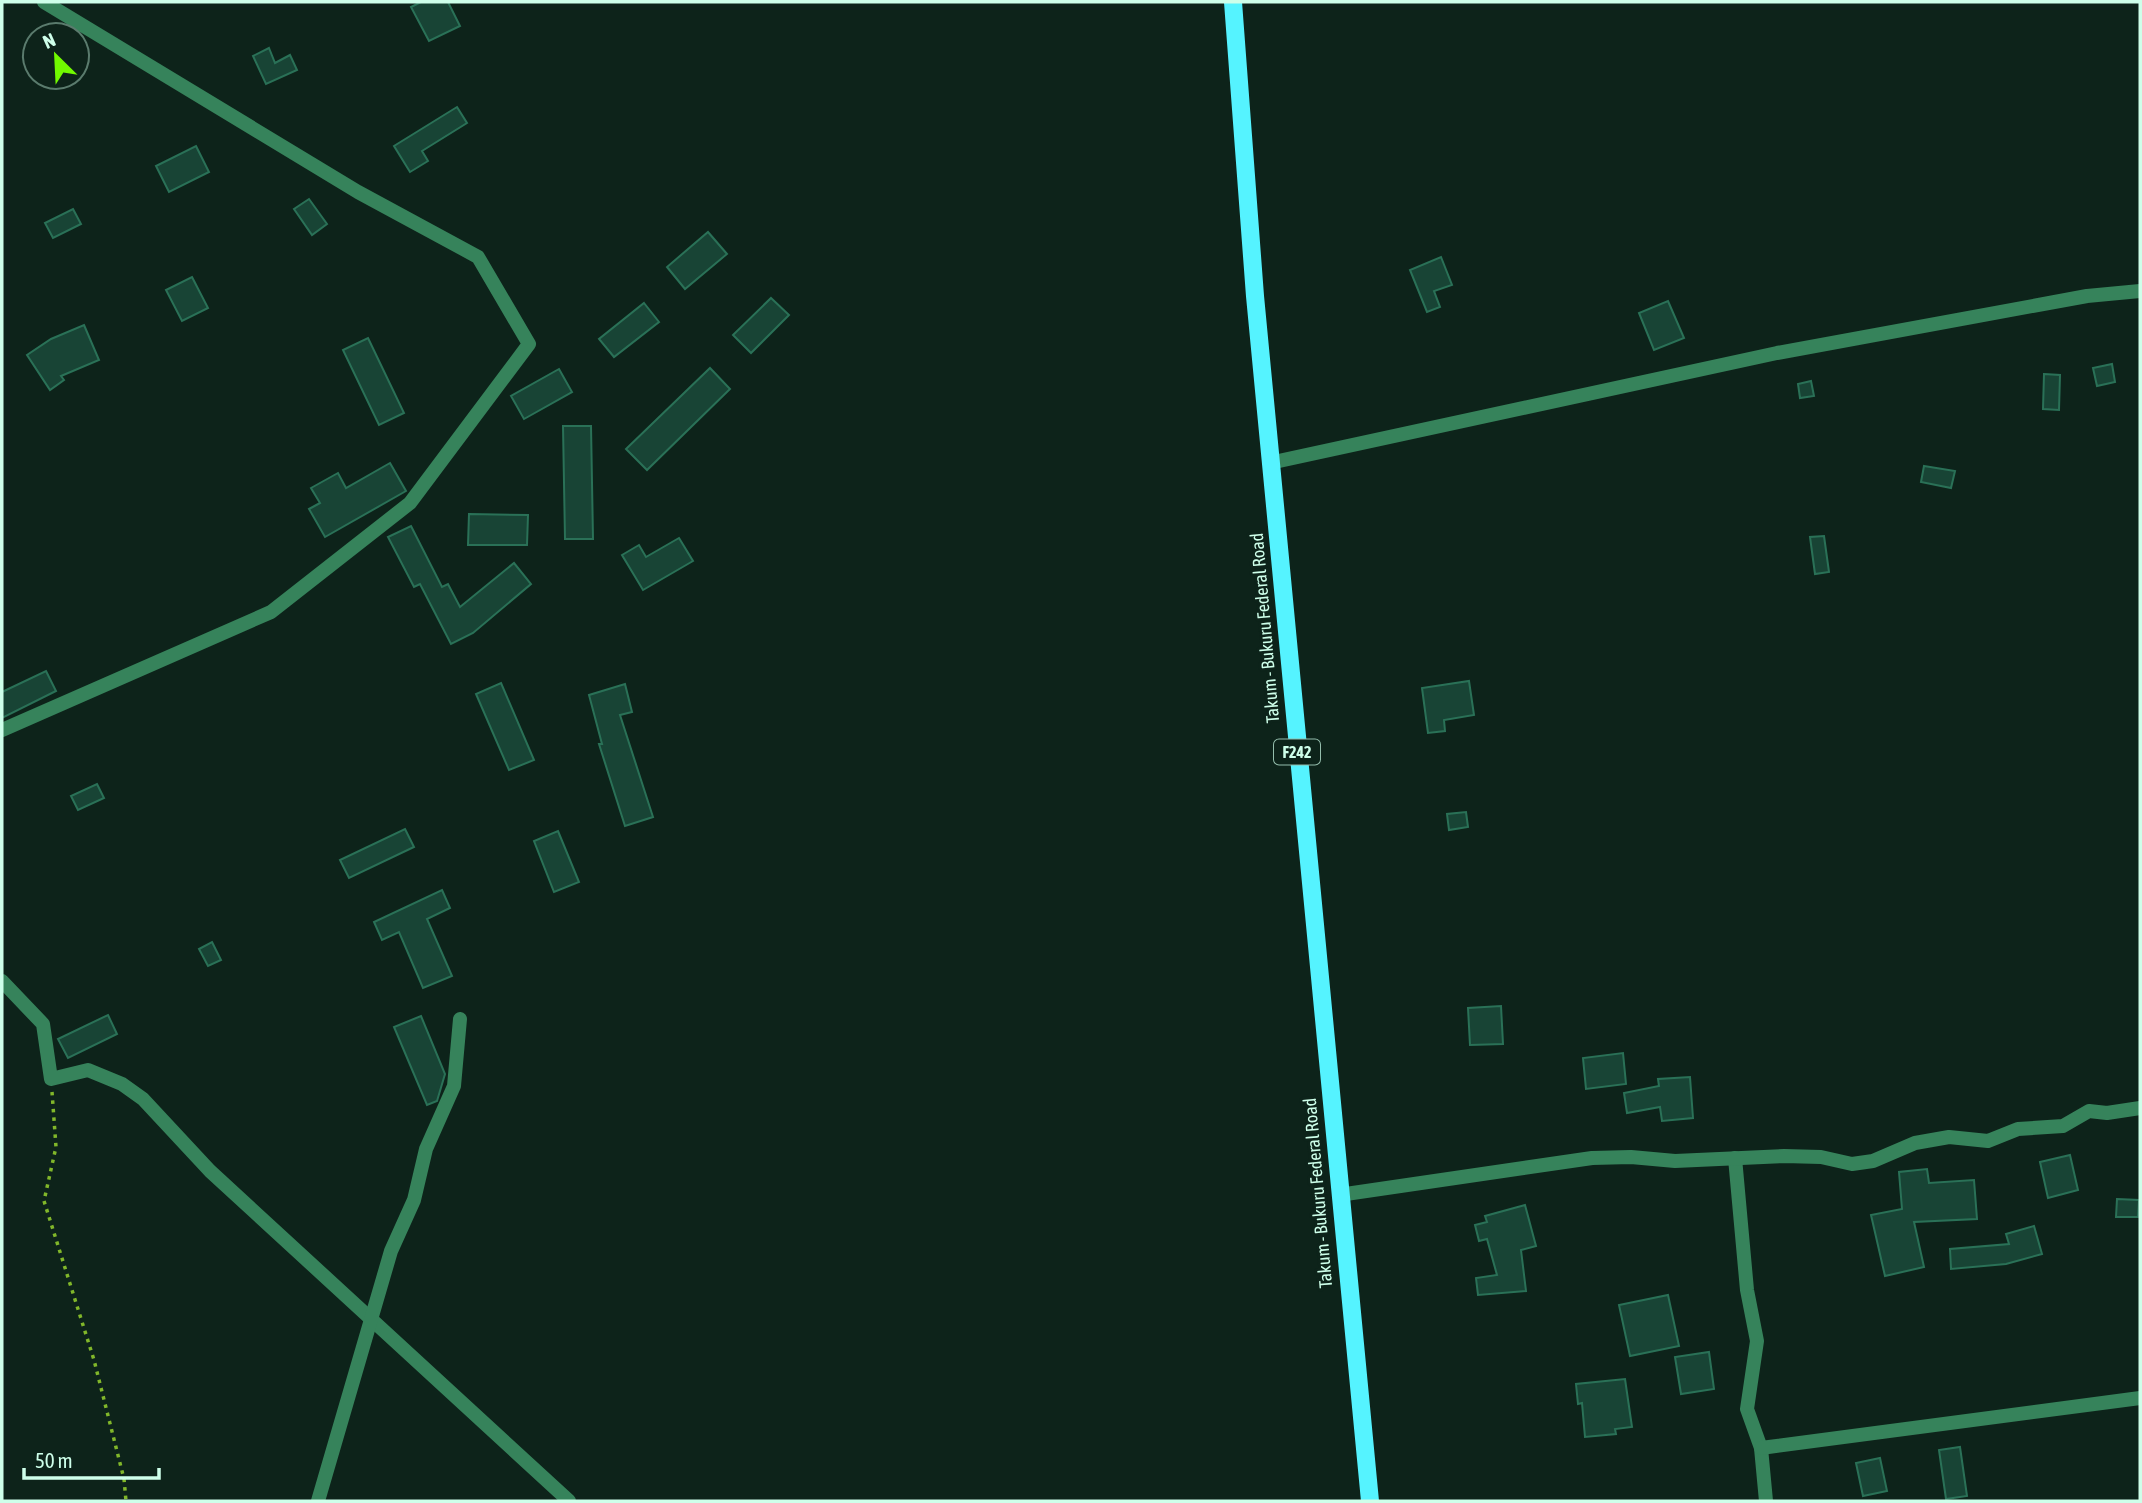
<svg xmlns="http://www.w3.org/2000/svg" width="2142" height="1503" viewBox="0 0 2142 1503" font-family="'Asap Condensed',sans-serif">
<rect width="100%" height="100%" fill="#0d231a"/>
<g fill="#184435" stroke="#2a7157" stroke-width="2">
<path d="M421,2H448L460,26L429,41L411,7Z"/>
<path d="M269,48L275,63L290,55L297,70L266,84L253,56Z"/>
<path d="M457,107L467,123L422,151L428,161L410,172L394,146Z"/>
<path d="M196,146L209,172L169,192L156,166Z"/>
<path d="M309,199L327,224L312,235L294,209Z"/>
<path d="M73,209L81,224L53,238L45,223Z"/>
<path d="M708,232L727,254L685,289L667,267Z"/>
<path d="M1441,257L1452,285L1434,291L1440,307L1427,312L1410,270Z"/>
<path d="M192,277L208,308L182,321L166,290Z"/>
<path d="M771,298L789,315L751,353L733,335Z"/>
<path d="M1668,301L1684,338L1654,350L1639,313Z"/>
<path d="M644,303L659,322L614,357L599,339Z"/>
<path d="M84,325L99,360L61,376L64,380L50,390L27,355L51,339Z"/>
<path d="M368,338L404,413L379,425L343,350Z"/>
<path d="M2112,364L2115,382L2097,386L2093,368Z"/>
<path d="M710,368L730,389L647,470L626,449Z"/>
<path d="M559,369L572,392L524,419L511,396Z"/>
<path d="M2044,374L2060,375L2059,410L2043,409Z"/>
<path d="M1811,381L1814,396L1800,398L1798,384Z"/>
<path d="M563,426H591L593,539H565Z"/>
<path d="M390,463L406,491L325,537L309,509L320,503L311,488L338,473L346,488Z"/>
<path d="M1924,466L1955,471L1951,488L1921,482Z"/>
<path d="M469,514L528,515L527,545H468Z"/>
<path d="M411,526L442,587L448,584L460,607L514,563L531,584L473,633L451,644L420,584L414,587L388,537Z"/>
<path d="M1824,536L1829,572L1815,574L1810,537Z"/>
<path d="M679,538L693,561L643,590L622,555L639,545L646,557Z"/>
<path d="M46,671L56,691L2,718V692Z"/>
<path d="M1469,681L1474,715L1444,720L1445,731L1428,733L1422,688Z"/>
<path d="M501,683L534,760L509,770L476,694Z"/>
<path d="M625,684L632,712L620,715L653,817L625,826L599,744H602L589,695Z"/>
<path d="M97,784L104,798L78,810L71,796Z"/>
<path d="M1466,812L1468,827L1449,830L1447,814Z"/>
<path d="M405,829L414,847L349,878L340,860Z"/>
<path d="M558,831L579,882L554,892L534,841Z"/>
<path d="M442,890L450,908L427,919L452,976L423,988L399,932L382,940L374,922Z"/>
<path d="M212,942L221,960L208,966L199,949Z"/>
<path d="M1501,1006L1503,1044L1470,1045L1468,1008Z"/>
<path d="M108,1015L117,1034L68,1058L58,1039Z"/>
<path d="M421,1016L445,1074L437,1101L427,1105L394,1027Z"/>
<path d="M1623,1053L1626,1084L1586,1089L1583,1058Z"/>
<path d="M1690,1077L1693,1118L1662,1121L1660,1107L1627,1113L1624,1093L1659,1086L1658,1079Z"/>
<path d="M2070,1155L2078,1190L2048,1198L2040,1162Z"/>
<path d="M1927,1169L1929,1183L1974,1180L1977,1219L1914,1222L1924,1267L1885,1276L1871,1215L1902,1209L1899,1172Z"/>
<path d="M2117,1199L2139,1200L2138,1217H2116Z"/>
<path d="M1525,1205L1536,1246L1521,1250L1526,1291L1478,1295L1476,1278L1497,1275L1487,1239L1479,1241L1475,1225L1487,1222L1485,1216Z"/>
<path d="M2034,1226L2042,1254L2006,1264L1951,1269L1950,1249L2009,1244L2006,1234Z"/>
<path d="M1668,1295L1679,1346L1630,1356L1619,1305Z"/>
<path d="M1709,1352L1714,1389L1681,1394L1675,1357Z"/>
<path d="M1625,1379L1632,1427L1615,1429L1616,1434L1585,1437L1582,1403L1578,1404L1576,1384Z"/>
<path d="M1960,1447L1967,1496L1946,1499L1939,1450Z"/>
<path d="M1880,1458L1887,1491L1863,1496L1856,1463Z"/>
</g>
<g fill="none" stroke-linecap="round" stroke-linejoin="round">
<path stroke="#81b72a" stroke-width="3.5" stroke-dasharray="3.5 5" stroke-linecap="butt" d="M52,1092L56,1147L44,1201L94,1360L124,1479L126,1501"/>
<g stroke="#36835b" stroke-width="14">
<path d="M1270,463L1777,353L2087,296L2140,291"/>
<path d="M2,730L271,612L410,503L529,344L478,257L358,192L44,2"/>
<path d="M2,981L43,1024L51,1079L88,1070L122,1084L143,1099L210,1171L569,1501"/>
<path d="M1735,1158L1747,1290L1757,1341L1747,1409L1761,1448L1766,1501"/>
<path d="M1339,1195L1592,1158L1631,1157L1675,1161L1784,1156L1821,1157L1852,1164L1873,1161L1915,1143L1949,1137L1988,1141L2018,1129L2063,1126L2089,1111L2107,1113L2140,1108"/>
<path d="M1761,1448L2140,1398"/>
<path d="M318,1501L391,1251L414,1200L426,1149L454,1086L460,1019"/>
</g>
<path stroke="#55f3ff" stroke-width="18" d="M1233,2L1255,296L1370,1501"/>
</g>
<g text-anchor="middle" stroke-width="6" stroke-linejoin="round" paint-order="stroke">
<rect fill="#0d231a" stroke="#94bdac" stroke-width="2" x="1274" y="739.5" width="46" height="25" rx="5"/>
<g font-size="16" font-weight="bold" fill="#ceffea">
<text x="1297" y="758">F242</text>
</g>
<g font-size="18" fill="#ceffea" stroke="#0d231a">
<text transform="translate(1265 628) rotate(-95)" y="6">Takum - Bukuru Federal Road</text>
<text transform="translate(1318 1193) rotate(-95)" y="6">Takum - Bukuru Federal Road</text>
</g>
</g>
<rect width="2142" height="1503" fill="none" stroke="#ceffea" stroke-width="7"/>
<g transform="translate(56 56) rotate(336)"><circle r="33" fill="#0d231a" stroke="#5a7b6d" stroke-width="2"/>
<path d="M0-5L12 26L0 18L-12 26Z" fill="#71f900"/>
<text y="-10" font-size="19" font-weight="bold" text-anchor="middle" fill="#ceffea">N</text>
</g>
<path d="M24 1468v10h135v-10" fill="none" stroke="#ceffea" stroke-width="3.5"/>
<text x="35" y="1468" font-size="21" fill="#ceffea" stroke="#0d231a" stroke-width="5" paint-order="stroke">50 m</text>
</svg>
